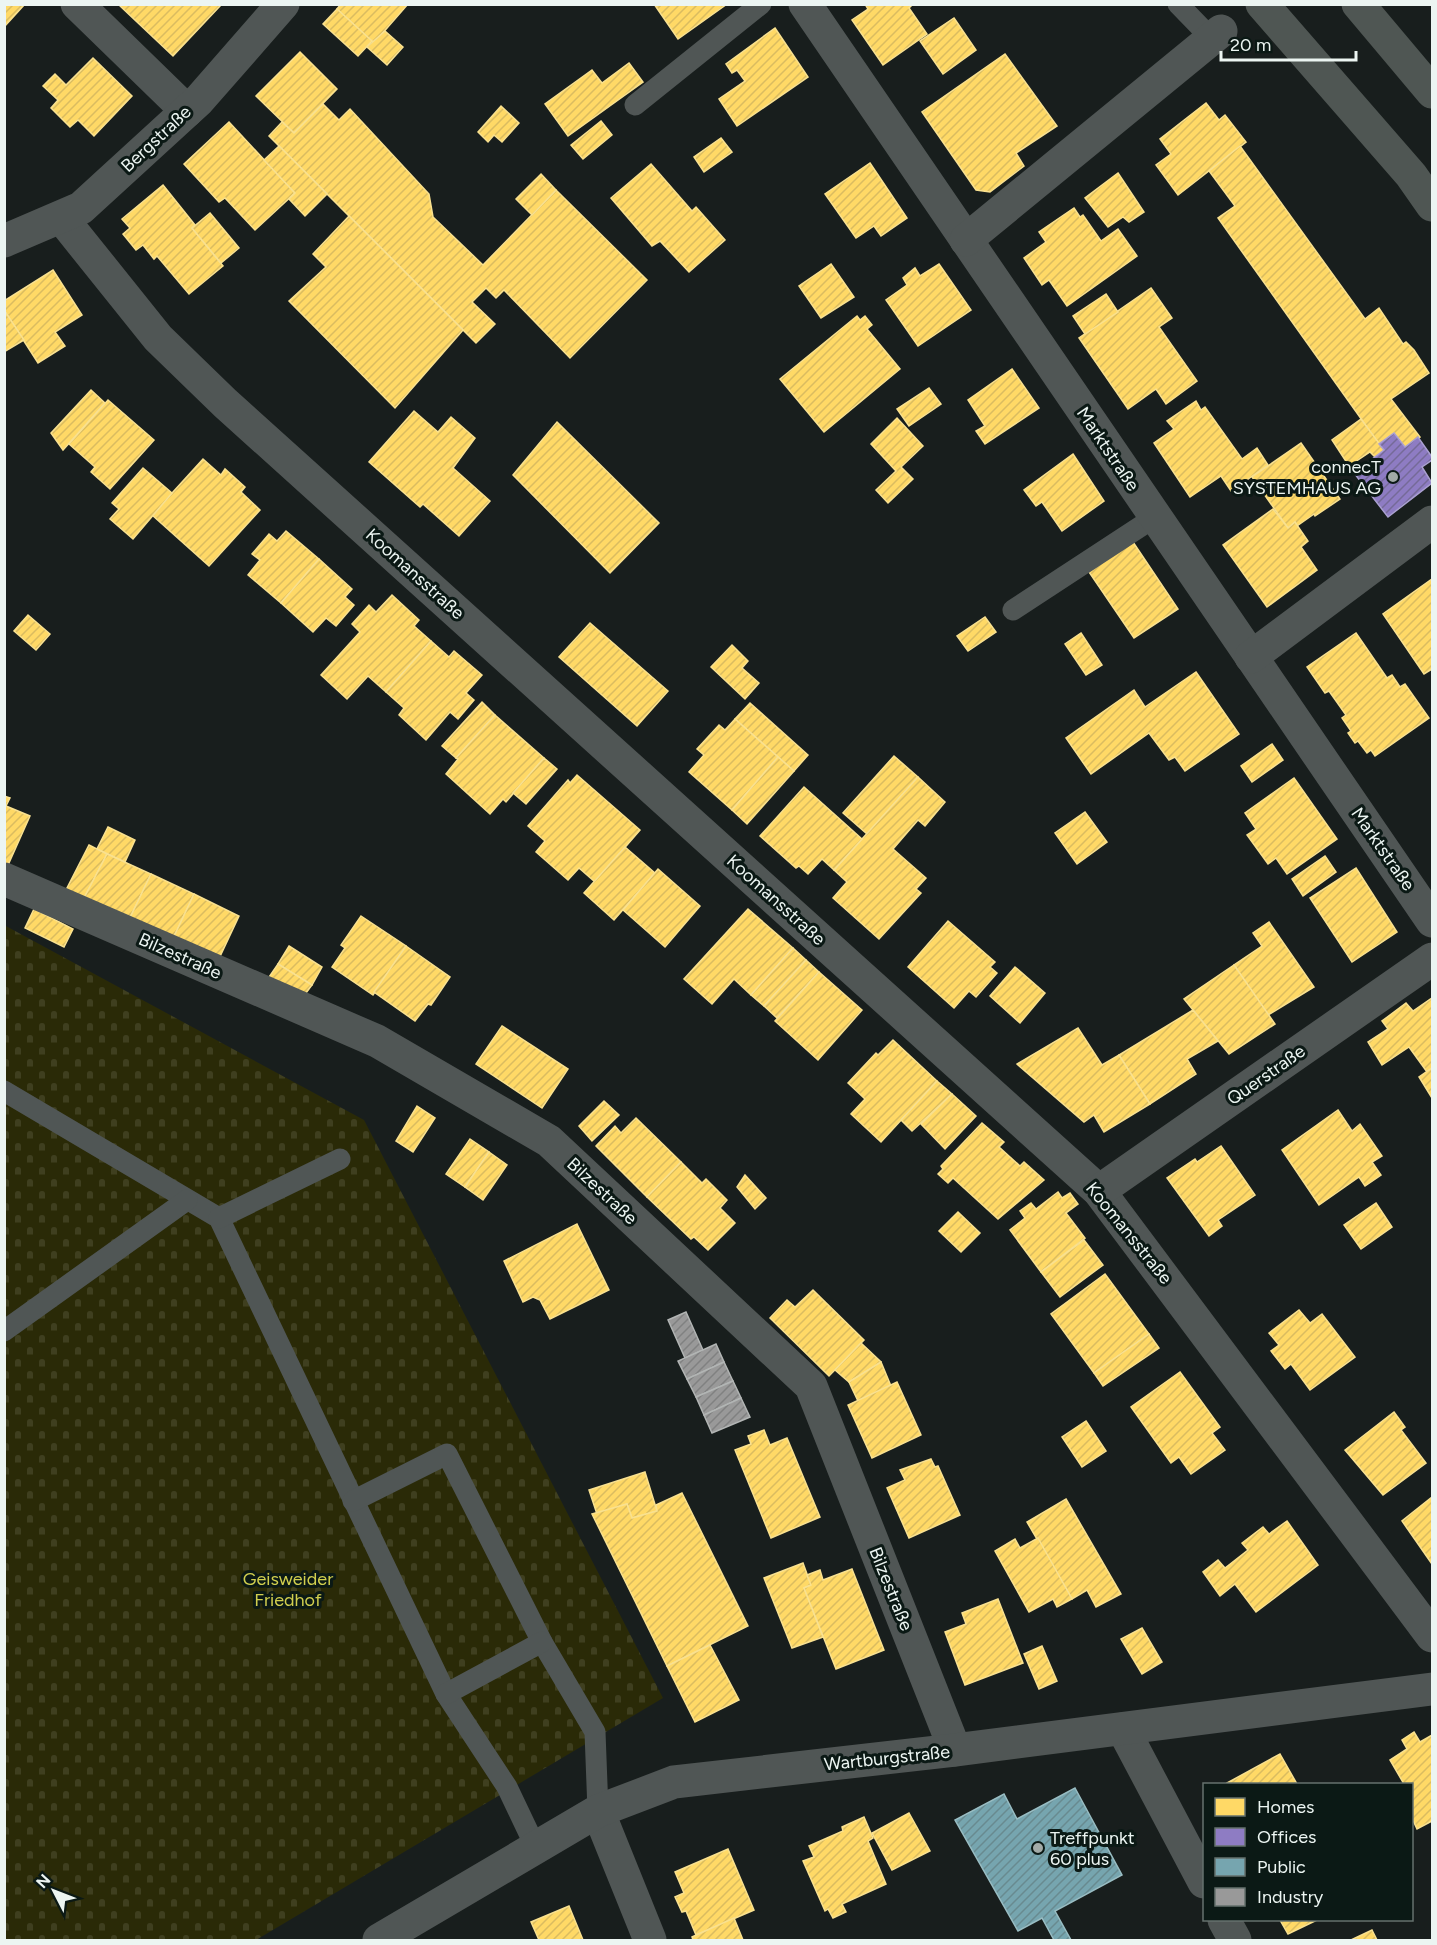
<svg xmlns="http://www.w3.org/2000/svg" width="1437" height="1945" viewBox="0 0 1437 1945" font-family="Figtree,sans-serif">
<defs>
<pattern id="cemetery-stones" width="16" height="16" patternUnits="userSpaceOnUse" patternTransform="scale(1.5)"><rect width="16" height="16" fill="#2a2a07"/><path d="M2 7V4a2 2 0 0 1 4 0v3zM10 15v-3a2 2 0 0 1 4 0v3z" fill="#3f3f1f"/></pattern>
<pattern id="homes-hatch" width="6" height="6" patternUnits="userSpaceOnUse" patternTransform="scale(1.5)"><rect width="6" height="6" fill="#ffd966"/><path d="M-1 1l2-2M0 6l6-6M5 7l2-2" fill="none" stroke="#dabc60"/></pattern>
<pattern id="offices-hatch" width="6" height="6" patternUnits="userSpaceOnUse" patternTransform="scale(1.5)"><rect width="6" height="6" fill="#8e7cc3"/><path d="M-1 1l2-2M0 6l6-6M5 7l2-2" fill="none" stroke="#756a98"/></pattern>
<pattern id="public-hatch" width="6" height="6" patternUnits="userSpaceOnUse" patternTransform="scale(1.5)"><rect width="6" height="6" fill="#76a5af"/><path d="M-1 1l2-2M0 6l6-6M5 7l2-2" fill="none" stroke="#688a90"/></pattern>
<pattern id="industry-hatch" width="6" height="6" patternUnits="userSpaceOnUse" patternTransform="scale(1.5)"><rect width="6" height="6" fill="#999"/><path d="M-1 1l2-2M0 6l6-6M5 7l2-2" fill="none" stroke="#808181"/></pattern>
</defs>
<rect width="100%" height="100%" fill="#181e1d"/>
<path fill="url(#cemetery-stones)" d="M4,925L364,1120L663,1698L256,1940H5Z"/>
<g fill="url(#homes-hatch)" stroke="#f9e190" stroke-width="1.5">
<path d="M4,4H25L4,27Z"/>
<path d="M118,4H221V5L173,56Z"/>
<path d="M341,4H408L374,43L337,9Z"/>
<path d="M654,4H727L678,39Z"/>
<path d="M865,4H913L909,8L927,34L883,65L852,20L868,9Z"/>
<path d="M337,9L372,41L358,56L323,24Z"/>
<path d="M954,18L976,50L943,74L920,41Z"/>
<path d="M775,28L808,77L737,126L719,99L745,81L737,70L732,73L726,64Z"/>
<path d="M385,31L403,47L387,65L367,47Z"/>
<path d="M300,52L337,89L294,133L256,96Z"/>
<path d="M1005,54L1057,126L1016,153L1024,166L990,192L976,190L922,112Z"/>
<path d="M93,58L132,96L94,136L78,120L70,127L51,108L58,100L43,86L55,74L66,85Z"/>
<path d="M629,63L643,82L568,136L545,104L592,70L602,83Z"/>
<path d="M1206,103L1219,120L1225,115L1246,142L1178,195L1156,165L1171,154L1160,139Z"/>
<path d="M323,104L339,120L350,109L429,194L433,217L483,265L556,190L647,280L570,358L504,290L496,298L486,288L472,302L495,324L476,343L269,136L282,122L294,133Z"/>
<path d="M501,106L519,123L502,142L494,135L488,142L478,132Z"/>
<path d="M601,121L612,135L583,159L571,145Z"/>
<path d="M229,122L295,193L255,230L225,198L219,202L184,164Z"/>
<path d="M721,138L732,152L704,172L694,157Z"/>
<path d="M279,146L327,194L305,216L289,199L295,193L264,160Z"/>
<path d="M1240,146L1365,319L1379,308L1403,344L1406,342L1414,350L1429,373L1391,399L1420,437L1405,447L1394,433L1379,444L1218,218L1235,206L1209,171Z"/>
<path d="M870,163L907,218L881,236L874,226L856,238L825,194Z"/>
<path d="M651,164L692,211L696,207L725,240L689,272L660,241L652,246L611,198Z"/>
<path d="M1118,173L1144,212L1129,222L1123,217L1108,227L1085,198Z"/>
<path d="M541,174L556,190L532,215L516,199Z"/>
<path d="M163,185L195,225L192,228L223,266L189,294L157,256L154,259L143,245L136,250L123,234L130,228L122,219Z"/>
<path d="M1074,208L1080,217L1083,215L1101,241L1118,229L1137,256L1067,306L1049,280L1042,285L1024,258L1046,242L1039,232Z"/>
<path d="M210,213L239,248L221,263L192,228Z"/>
<path d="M349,216L463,330L395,408L289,301L326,267L313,254Z"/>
<path d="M831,264L854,297L821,318L799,286Z"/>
<path d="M939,264L971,310L918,346L886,300L907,285L903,278L915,268L920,276Z"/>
<path d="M53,270L82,315L55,332L65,346L38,363L4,310V301Z"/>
<path d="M1151,288L1172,318L1159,327L1197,381L1166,404L1156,389L1128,409L1079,338Z"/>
<path d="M1106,294L1118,312L1085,334L1073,316Z"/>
<path d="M4,310L24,340L4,352Z"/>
<path d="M857,316L860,320L865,316L872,325L867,329L900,369L824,432L780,379Z"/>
<path d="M1012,369L1039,408L985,444L976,431L985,426L968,400Z"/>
<path d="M929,388L941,404L909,426L897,409Z"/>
<path d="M91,390L105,403L63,450L51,433Z"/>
<path d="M108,400L154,440L110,489L91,472L95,467L69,444Z"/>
<path d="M1196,401L1201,410L1205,407L1242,459L1257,448L1268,465L1231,491L1221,476L1190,497L1154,443L1174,429L1167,421Z"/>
<path d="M414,411L438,432L451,417L475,438L453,468L490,501L459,536L423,504L420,507L369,462Z"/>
<path d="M897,418L923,446L901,467L913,479L888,503L876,490L896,471L871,444Z"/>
<path d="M1361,419L1384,450L1375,457L1370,452L1349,466L1332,440Z"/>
<path d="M557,422L659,523L610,573L513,475Z"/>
<path d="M1301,443L1340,499L1315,516L1314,514L1297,526L1295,522L1288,528L1252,477Z"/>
<path d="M1073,454L1104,501L1062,531L1042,502L1036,506L1024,490Z"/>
<path d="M203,459L221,475L225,469L245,487L241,492L260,510L209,566L152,515Z"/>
<path d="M143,468L172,493L133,539L110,519L119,509L112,503Z"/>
<path d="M1273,509L1288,528L1295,522L1308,541L1301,547L1317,570L1267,607L1223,545Z"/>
<path d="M286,531L319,559L281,603L248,575L260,560L252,554L269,534L277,541Z"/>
<path d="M1133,542L1178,609L1134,638L1089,572Z"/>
<path d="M319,559L352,589L345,597L354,605L336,626L326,618L313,632L281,603Z"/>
<path d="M1432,579V669L1424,674L1383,614Z"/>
<path d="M392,595L419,620L414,626L431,641L386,692L368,676L347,699L321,675L360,632L352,624L369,605L376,612Z"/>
<path d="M28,615L50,634L36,650L14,631Z"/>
<path d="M985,617L996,632L968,651L957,636Z"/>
<path d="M590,623L668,691L637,726L559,657Z"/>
<path d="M1081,633L1102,665L1086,675L1065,644Z"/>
<path d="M1356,633L1387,678L1392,675L1400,687L1405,684L1429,718L1375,756L1371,750L1367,753L1358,741L1355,743L1348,733L1351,731L1342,718L1346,715L1329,691L1325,693L1307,667Z"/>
<path d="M431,641L449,657L454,651L482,675L466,693L474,700L458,719L450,712L426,740L399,715L404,708L386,692Z"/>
<path d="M732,645L748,661L742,668L759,683L745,699L711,667Z"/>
<path d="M1196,672L1239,734L1185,771L1175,757L1169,760L1149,733L1091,774L1066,738L1134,690L1145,707Z"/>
<path d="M482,702L495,715L456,758L442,746Z"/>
<path d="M750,703L808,755L794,771L735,719Z"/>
<path d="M495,715L544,758L506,802L503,799L490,814L446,774L458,759L456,758Z"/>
<path d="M735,719L778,757L732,810L689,772L704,755L697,749L719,725L725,730Z"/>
<path d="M1272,744L1283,760L1252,782L1241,766Z"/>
<path d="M894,756L918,777L867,834L843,813Z"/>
<path d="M778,757L794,771L747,824L732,810Z"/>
<path d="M544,758L557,769L526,804L513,793Z"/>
<path d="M577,775L640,830L595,882L579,868L568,880L536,852L545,841L528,826L568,780L570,783Z"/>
<path d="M918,777L945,802L925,826L918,820L893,849L926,878L916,889L921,893L879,939L833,898L847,882L834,870Z"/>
<path d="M1294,778L1337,839L1287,874L1276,858L1268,864L1247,835L1256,829L1245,813Z"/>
<path d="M804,787L862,839L834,870L822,859L808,874L799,866L796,868L760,836Z"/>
<path d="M4,796L10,798L6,806L30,816L8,865L4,864Z"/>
<path d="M1085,812L1107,842L1077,864L1055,833Z"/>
<path d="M108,827L135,840L125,862L97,849Z"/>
<path d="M89,845L107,854L83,900L65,892Z"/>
<path d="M625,847L655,873L614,920L584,893Z"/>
<path d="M107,854L151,874L128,922L83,900Z"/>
<path d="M1325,856L1336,872L1303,896L1292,879Z"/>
<path d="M1356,868L1397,932L1352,962L1310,898Z"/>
<path d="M658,869L700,906L665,947L623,910Z"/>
<path d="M151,874L194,894L171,943L128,922Z"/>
<path d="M194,894L239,916L216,965L171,943Z"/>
<path d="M34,909L73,929L64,947L25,928Z"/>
<path d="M748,909L793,948L751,995L734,979L712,1004L684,979Z"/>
<path d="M361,916L406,946L373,995L332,967L345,948L341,945Z"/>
<path d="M948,921L995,962L990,967L997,973L976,997L969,991L954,1008L908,967Z"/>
<path d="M1269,922L1314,987L1268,1015L1234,965L1262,946L1253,933Z"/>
<path d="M289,946L322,967L312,985L278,964Z"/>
<path d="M406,946L450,977L431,1005L428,1004L415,1021L374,992Z"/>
<path d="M793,948L806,960L764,1006L751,995Z"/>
<path d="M806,960L819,972L777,1018L764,1006Z"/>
<path d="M278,964L312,985L300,1001L267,980Z"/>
<path d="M1234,965L1275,1024L1229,1054L1184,999Z"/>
<path d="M1015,967L1045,993L1020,1023L990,996Z"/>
<path d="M819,972L862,1010L818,1060L775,1021Z"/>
<path d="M1432,998V1068L1427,1072L1409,1047L1382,1065L1368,1042L1388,1029L1382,1021L1406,1003L1413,1011Z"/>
<path d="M1193,1010L1218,1041L1187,1059L1196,1074L1150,1104L1119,1055Z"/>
<path d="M502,1026L568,1069L542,1108L476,1064Z"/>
<path d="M1078,1028L1102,1065L1119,1055L1150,1104L1104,1132L1094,1115L1084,1122L1017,1064Z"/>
<path d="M893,1040L937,1081L881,1142L851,1114L865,1099L848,1083L876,1053L878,1055Z"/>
<path d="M1432,1068V1098L1419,1077Z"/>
<path d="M937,1081L952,1094L912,1131L901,1120Z"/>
<path d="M952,1094L976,1116L945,1149L921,1124Z"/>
<path d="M604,1101L619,1115L592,1141L579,1126Z"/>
<path d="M417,1106L435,1118L413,1152L396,1141Z"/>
<path d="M1338,1110L1352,1131L1360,1124L1382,1156L1372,1162L1381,1175L1365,1186L1359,1177L1319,1205L1282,1150Z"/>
<path d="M636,1118L681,1162L647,1197L596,1146L615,1126L621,1133Z"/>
<path d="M982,1123L1004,1142L999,1147L1020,1166L1024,1162L1044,1180L998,1219L953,1178L948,1183L938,1174L943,1169L941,1166Z"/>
<path d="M470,1139L489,1152L465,1187L446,1174Z"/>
<path d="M1221,1146L1255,1195L1218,1220L1222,1226L1209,1236L1167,1178L1195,1159L1197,1162Z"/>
<path d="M489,1152L507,1165L483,1200L465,1187Z"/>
<path d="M681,1162L702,1183L706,1179L727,1200L720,1208L735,1223L708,1250L694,1237L691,1239L647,1197Z"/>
<path d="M745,1175L766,1198L755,1209L737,1187Z"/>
<path d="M1058,1192L1062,1198L1070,1193L1078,1204L1066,1213L1085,1238L1041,1272L1010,1230L1025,1218L1020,1211L1031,1203L1036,1209Z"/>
<path d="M1376,1203L1392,1227L1361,1249L1344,1225Z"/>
<path d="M958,1212L980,1233L961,1252L939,1231Z"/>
<path d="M577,1224L609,1290L550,1319L540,1300L533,1297L523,1302L504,1261Z"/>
<path d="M1084,1240L1103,1265L1060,1297L1041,1272Z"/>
<path d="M1105,1274L1149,1334L1094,1373L1051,1314Z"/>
<path d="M813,1290L864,1340L829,1376L770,1318L787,1300L795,1307Z"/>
<path d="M1299,1310L1310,1323L1322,1314L1355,1357L1310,1390L1291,1364L1285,1369L1271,1351L1279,1345L1269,1333Z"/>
<path d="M1149,1334L1159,1348L1103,1386L1094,1373Z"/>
<path d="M861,1343L881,1362L849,1382L835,1370Z"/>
<path d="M881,1362L891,1386L858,1401L849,1382Z"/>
<path d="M1180,1372L1220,1427L1212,1433L1225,1450L1191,1474L1179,1457L1171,1463L1131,1407Z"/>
<path d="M897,1382L921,1435L872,1458L848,1405Z"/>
<path d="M1394,1412L1405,1427L1401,1430L1426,1463L1383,1495L1345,1450Z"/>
<path d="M1086,1421L1106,1451L1082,1467L1062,1437Z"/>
<path d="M764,1430L770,1445L787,1438L820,1517L771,1538L735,1450L751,1444L748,1436Z"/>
<path d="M931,1459L935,1467L938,1466L960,1515L909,1538L887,1488L905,1480L900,1470Z"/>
<path d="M645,1472L657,1511L632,1518L627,1504L597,1514L589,1490Z"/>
<path d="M682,1493L748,1626L667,1666L592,1514L627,1504L632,1518L657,1511L656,1505Z"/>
<path d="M1432,1497V1564L1402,1521Z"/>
<path d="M1066,1499L1121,1594L1096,1607L1087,1590L1072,1599L1027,1522Z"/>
<path d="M1287,1521L1318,1565L1256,1612L1235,1584L1220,1596L1203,1572L1218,1560L1225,1568L1248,1550L1242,1543L1263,1527L1269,1534Z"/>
<path d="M1038,1538L1072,1599L1057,1607L1053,1599L1029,1612L995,1551L1015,1539L1020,1548Z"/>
<path d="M803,1563L811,1585L804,1588L823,1637L792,1648L764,1578Z"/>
<path d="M852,1569L884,1650L836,1669L804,1588L811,1585L807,1575L820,1570L823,1580Z"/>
<path d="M998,1599L1023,1663L965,1685L945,1632L966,1624L962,1613Z"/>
<path d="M1142,1628L1162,1662L1142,1674L1121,1639Z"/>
<path d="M710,1645L739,1700L695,1722L667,1666Z"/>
<path d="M1042,1646L1057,1681L1039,1689L1024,1654Z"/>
<path d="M1414,1732L1420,1742L1432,1735V1821L1417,1829L1412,1818V1784H1404L1390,1760L1407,1749L1402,1740Z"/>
<path d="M1280,1754L1297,1784H1228L1227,1783Z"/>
<path d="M909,1813L930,1851L892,1870L872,1833Z"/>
<path d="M864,1817L873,1838L868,1841L886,1884L842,1904L846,1912L833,1918L828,1909L825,1911L803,1861L814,1857L809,1846L843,1831L842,1827Z"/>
<path d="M728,1849L754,1910L696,1935L686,1911L682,1912L675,1897L684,1893L675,1872Z"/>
<path d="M569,1906L583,1940H539L531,1922Z"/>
<path d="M734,1918L743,1940H693L692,1937Z"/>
<path d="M1280,1920H1317L1288,1934Z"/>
<path d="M1372,1930L1377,1940H1351Z"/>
</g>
<path fill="url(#offices-hatch)" stroke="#aaa0d1" stroke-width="1.5" d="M1394,433L1405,447L1418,437L1432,457V460L1422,467L1432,483L1388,517L1354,473L1384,450L1379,444Z"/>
<path fill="url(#public-hatch)" stroke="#99bdc3" stroke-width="1.5" d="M1075,1788L1122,1875L1055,1911L1071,1940H1054L1042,1918L1018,1931L955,1820L1004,1794L1017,1819Z"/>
<g fill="url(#industry-hatch)" stroke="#b2b5b4" stroke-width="1.5">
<path d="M686,1312L703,1350L685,1358L668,1320Z"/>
<path d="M716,1344L724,1362L687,1379L678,1361Z"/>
<path d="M724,1362L733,1381L696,1397L687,1379Z"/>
<path d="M733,1381L741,1398L704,1415L696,1397Z"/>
<path d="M741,1398L750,1417L712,1433L704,1415Z"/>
</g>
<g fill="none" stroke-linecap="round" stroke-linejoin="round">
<g stroke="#505655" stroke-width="21">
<path d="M1178,4L1212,39"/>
<path d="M635,105L761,4"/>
<path d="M1013,610L1155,517"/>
<path d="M4,1091L219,1218L446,1694L507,1787L536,1848"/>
<path d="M219,1218L340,1159"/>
<path d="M4,1331L187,1200"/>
<path d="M353,1501L447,1454L542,1642L595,1732L598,1811"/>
<path d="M446,1694L542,1642"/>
</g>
<g stroke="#505655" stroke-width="33">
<path d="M77,4L187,111"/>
<path d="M805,4L1432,921"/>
<path d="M61,217L158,338L225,403L1099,1191L1432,1636"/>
<path d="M966,240L1221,31"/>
<path d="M4,241L81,208L199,100L283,4"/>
<path d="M1251,657L1432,522"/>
<path d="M4,879L377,1041L549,1141L811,1386L955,1750"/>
<path d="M1099,1191L1432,959"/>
<path d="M1123,1729L1204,1882"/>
<path d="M598,1811L650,1940"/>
<path d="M1224,1920L1235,1940"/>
<path d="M379,1940L598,1811L674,1782L955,1750L1432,1689"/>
</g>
<g stroke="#4f5653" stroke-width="33">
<path d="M1262,4L1411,175L1432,205"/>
<path d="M1358,4L1432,92"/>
</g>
</g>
<g fill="#a2aaa7" stroke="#0b1915" stroke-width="2">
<circle cx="1393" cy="477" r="6"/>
<circle cx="1038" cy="1848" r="6"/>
</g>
<g text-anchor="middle" stroke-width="6" stroke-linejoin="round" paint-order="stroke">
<g font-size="18" fill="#ecf5f2" stroke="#0b1915">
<text transform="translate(156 139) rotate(-43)" y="6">Bergstraße</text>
<text transform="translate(1108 449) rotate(56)" y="6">Marktstraße</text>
<text transform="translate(415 574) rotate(42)" y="6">Koomansstraße</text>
<text transform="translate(1383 849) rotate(55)" y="6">Marktstraße</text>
<text transform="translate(776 900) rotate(42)" y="6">Koomansstraße</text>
<text transform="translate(180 956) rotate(24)" y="6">Bilzestraße</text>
<text transform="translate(1266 1075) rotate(-35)" y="6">Querstraße</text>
<text transform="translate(602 1191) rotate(43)" y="6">Bilzestraße</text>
<text transform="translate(1129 1233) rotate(51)" y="6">Koomansstraße</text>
<text transform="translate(891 1589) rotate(68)" y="6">Bilzestraße</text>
<text transform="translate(887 1758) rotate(-6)" y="6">Wartburgstraße</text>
</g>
<g font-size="18" fill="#ecf5f2" stroke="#0b1915" text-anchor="end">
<text x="1381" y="473">connecT<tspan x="1381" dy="21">SYSTEMHAUS AG</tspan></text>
<text x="1050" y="1844" text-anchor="start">Treffpunkt<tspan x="1050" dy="21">60 plus</tspan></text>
</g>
<g font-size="18" fill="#d1cf4e" stroke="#0b1915">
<text x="288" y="1585">Geisweider<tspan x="288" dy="21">Friedhof</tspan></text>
</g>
</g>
<rect width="1437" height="1945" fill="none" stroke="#ecf5f2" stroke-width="12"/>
<rect x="1203" y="1783" width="210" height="138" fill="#0b1915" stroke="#65716d" stroke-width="1.5"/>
<rect x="1215" y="1798" width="30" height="18" fill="#ffd966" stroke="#65716d" stroke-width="1.5"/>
<text x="1257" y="1813" font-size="18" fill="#ecf5f2">Homes</text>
<rect x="1215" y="1828" width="30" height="18" fill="#8e7cc3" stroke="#65716d" stroke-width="1.5"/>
<text x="1257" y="1843" font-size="18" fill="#ecf5f2">Offices</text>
<rect x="1215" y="1858" width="30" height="18" fill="#76a5af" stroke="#65716d" stroke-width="1.5"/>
<text x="1257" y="1873" font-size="18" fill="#ecf5f2">Public</text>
<rect x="1215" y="1888" width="30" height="18" fill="#999999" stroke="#65716d" stroke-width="1.5"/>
<text x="1257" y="1903" font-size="18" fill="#ecf5f2">Industry</text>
<g transform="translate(54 1891) rotate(312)" stroke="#0b1915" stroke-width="4.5" paint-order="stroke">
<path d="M0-4.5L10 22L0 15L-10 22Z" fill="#ecf5f2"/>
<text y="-9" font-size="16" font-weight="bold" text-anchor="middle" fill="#ecf5f2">N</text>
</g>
<path d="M1221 51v9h135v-9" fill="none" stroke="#ecf5f2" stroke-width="3"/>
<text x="1230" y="51" font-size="18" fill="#ecf5f2" stroke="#0b1915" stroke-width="4.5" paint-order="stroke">20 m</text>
</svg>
